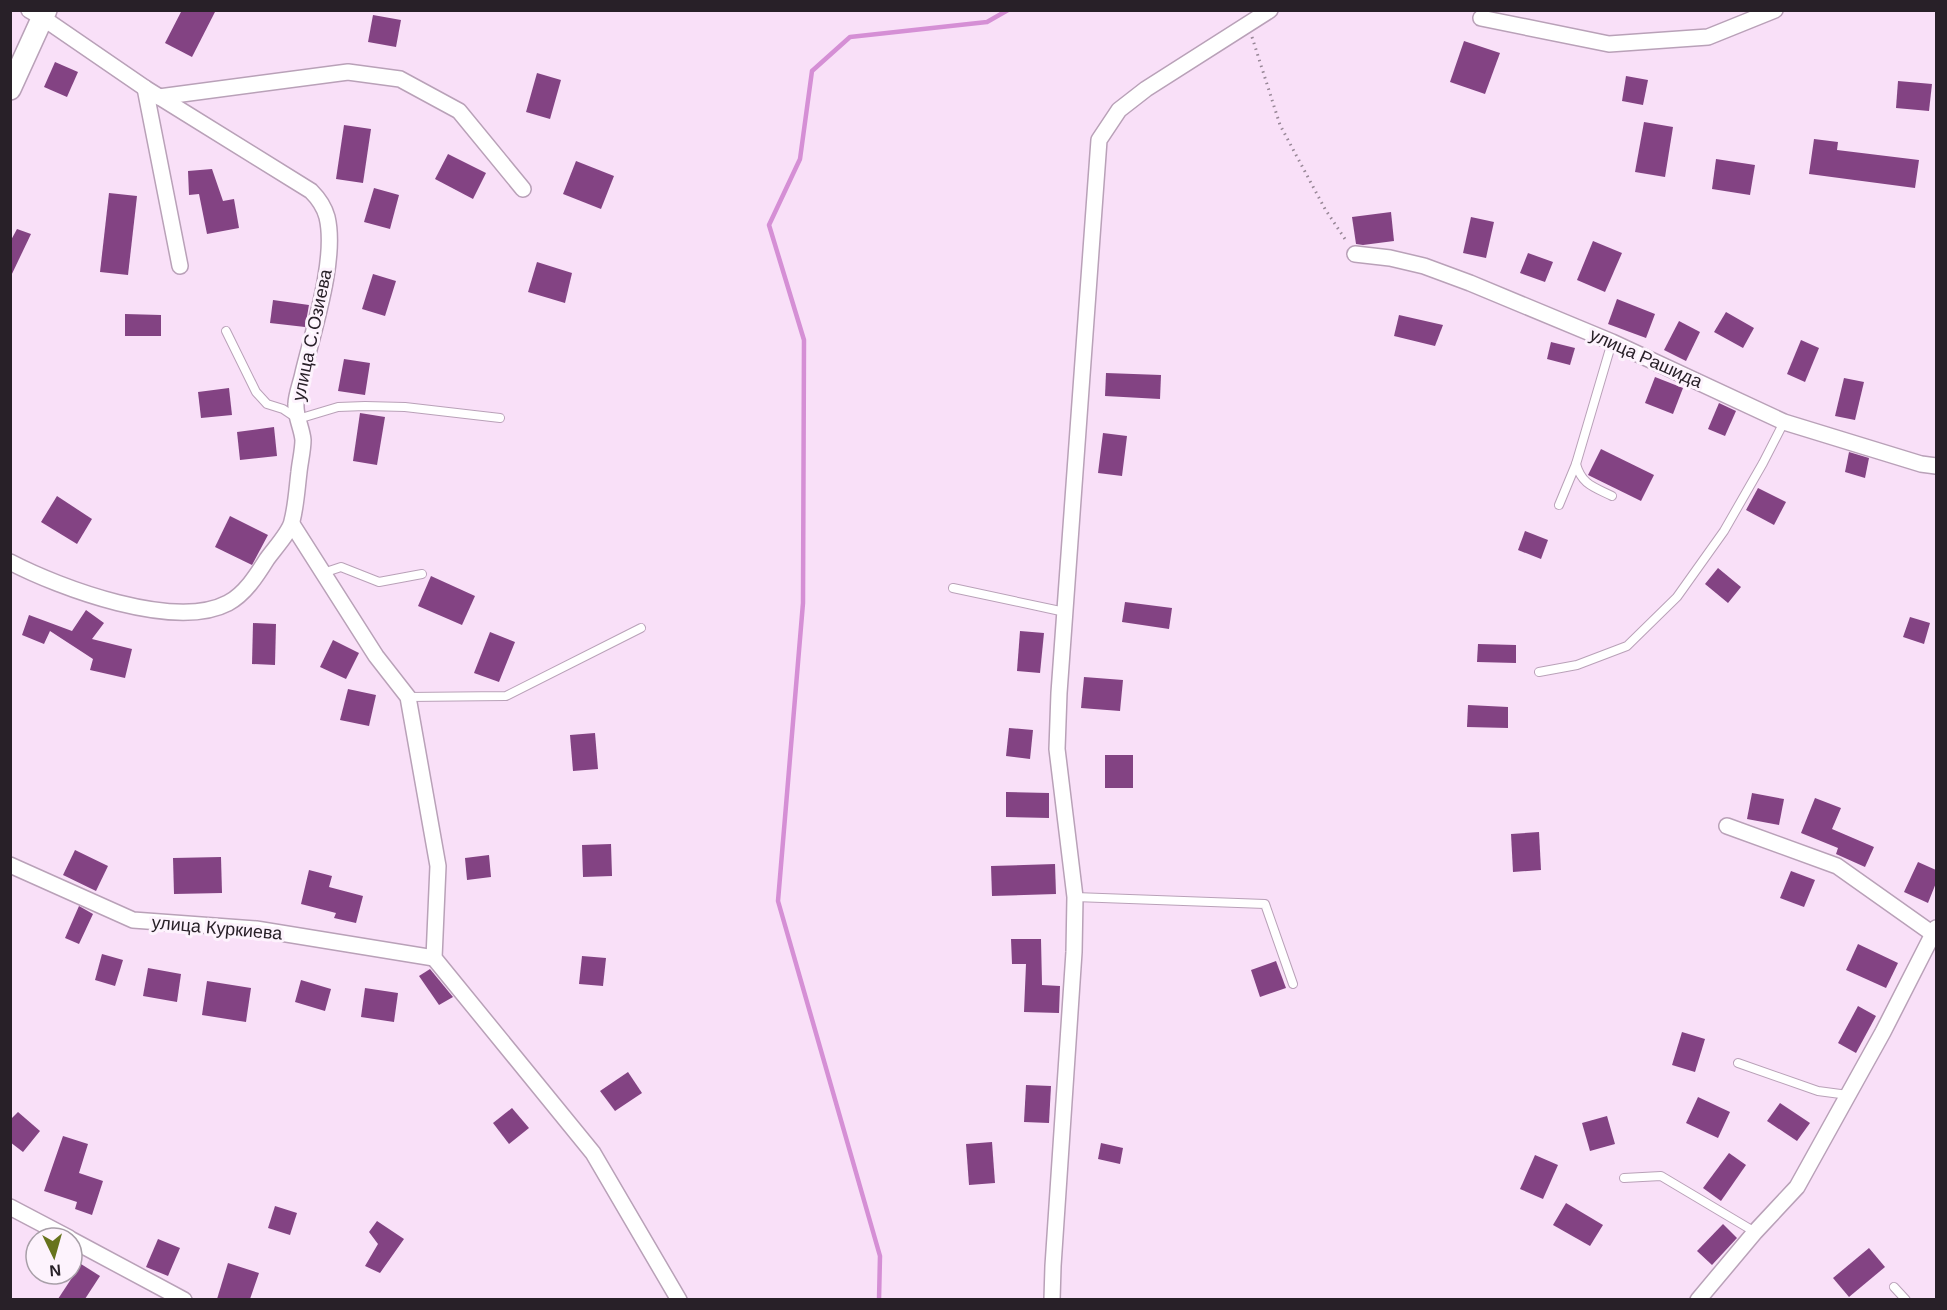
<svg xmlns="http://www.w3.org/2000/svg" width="1947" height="1310" viewBox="0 0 1947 1310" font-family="Helvetica,sans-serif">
<rect width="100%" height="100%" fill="#f9e0f8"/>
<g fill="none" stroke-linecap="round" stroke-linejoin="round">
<path stroke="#d58fd5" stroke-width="4.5" d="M879,1300L880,1256L778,901L803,603L804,340L769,225L800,159L812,71L850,37L987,22L1008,10"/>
</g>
<g fill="#834383">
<path d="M182,10H216L192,57L165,43Z"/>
<path d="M373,15L401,20L396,47L368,42Z"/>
<path d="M1464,41L1500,53L1485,94L1450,82Z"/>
<path d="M55,62L78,72L67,97L44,87Z"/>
<path d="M537,73L561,80L550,119L526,112Z"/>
<path d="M1626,76L1648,80L1643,105L1622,101Z"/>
<path d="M1898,81L1932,84L1929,111L1896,108Z"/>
<path d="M1644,122L1673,127L1665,177L1635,172Z"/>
<path d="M344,125L371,129L363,183L336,179Z"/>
<path d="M1814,139L1838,142L1837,150L1919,160L1915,188L1809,174Z"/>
<path d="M448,154L486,173L473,199L435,179Z"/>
<path d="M1716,159L1755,165L1750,195L1712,189Z"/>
<path d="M576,161L614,176L601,209L563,194Z"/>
<path d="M212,169L223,201L234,199L239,228L207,234L199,194L189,195L188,171Z"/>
<path d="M374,188L399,195L390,229L364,222Z"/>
<path d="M109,193L137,196L128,275L100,272Z"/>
<path d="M1391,212L1394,241L1363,245L1356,244L1352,217Z"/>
<path d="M1471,217L1494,222L1486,258L1463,253Z"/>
<path d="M17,229L31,234L10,278V242Z"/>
<path d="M1593,241L1622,253L1605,292L1577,280Z"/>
<path d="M1528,253L1553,262L1545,282L1520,273Z"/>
<path d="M537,262L572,273L565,303L528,292Z"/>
<path d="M373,274L396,281L385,316L362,309Z"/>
<path d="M1617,299L1655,314L1646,338L1608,324Z"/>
<path d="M273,300L309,305L305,327L270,323Z"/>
<path d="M1726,312L1754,328L1743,348L1714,332Z"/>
<path d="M125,314L161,315V336H125Z"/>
<path d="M1399,315L1443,325L1435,346L1394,336Z"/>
<path d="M1679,321L1700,332L1686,361L1664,350Z"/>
<path d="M1801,340L1819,348L1805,382L1787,374Z"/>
<path d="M1551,342L1575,348L1570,365L1547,359Z"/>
<path d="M344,359L370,363L365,395L338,391Z"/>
<path d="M1106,373L1161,375L1160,399L1105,396Z"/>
<path d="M1655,377L1683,388L1673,414L1645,403Z"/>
<path d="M1844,378L1864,382L1855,420L1835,416Z"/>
<path d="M229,388L232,415L201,418L198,392Z"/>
<path d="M1719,403L1736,411L1725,436L1708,429Z"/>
<path d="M360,413L385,417L377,465L353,461Z"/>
<path d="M274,427L277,456L240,460L237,432Z"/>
<path d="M1103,433L1127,436L1122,476L1098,473Z"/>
<path d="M1601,449L1654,475L1641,501L1588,475Z"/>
<path d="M1849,452L1869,458L1865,478L1845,472Z"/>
<path d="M1758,488L1786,502L1774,525L1746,510Z"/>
<path d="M57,496L92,519L77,544L41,522Z"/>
<path d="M230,516L268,535L252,565L215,547Z"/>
<path d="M1525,531L1548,540L1541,559L1518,550Z"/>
<path d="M1718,568L1741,587L1728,603L1705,584Z"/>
<path d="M431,576L475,596L462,625L418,606Z"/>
<path d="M1125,602L1172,608L1169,629L1122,622Z"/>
<path d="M86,610L104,623L92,639L132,649L125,678L90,670L93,659L50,631L44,644L22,635L29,615L72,631Z"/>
<path d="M1910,617L1930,623L1924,644L1903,637Z"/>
<path d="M253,623L276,624L275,665L252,664Z"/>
<path d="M1020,631L1044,633L1040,673L1017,671Z"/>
<path d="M490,632L515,642L499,682L474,673Z"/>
<path d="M333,640L359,653L346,679L320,667Z"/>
<path d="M1478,644L1516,645V663L1477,662Z"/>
<path d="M1084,677L1123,680L1120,711L1081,708Z"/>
<path d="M348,689L376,695L369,726L340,720Z"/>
<path d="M1468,705L1508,707V728L1467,727Z"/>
<path d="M1009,728L1033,730L1030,759L1006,756Z"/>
<path d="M595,733L598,769L573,771L570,735Z"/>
<rect x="1105" y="755" width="28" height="33"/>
<path d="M1006,792L1049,793V818L1006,817Z"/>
<path d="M1752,793L1784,799L1779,825L1747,819Z"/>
<path d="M1815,798L1841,808L1832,829L1874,847L1865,867L1836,854L1838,848L1801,833Z"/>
<path d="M1539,832L1541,870L1513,872L1511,834Z"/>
<path d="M611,844L612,876L583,877L582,845Z"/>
<path d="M75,850L108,866L96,891L63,875Z"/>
<path d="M489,855L491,877L467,880L465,858Z"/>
<path d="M221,857L222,893L174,894L173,858Z"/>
<path d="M1918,862L1936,870V883L1928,903L1904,892Z"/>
<path d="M1055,864L1056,894L992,896L991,866Z"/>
<path d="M309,870L332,876L329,887L363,896L356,923L334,918L336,913L301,904Z"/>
<path d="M1791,871L1815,880L1804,907L1780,898Z"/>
<path d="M79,906L93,914L79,944L65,938Z"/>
<path d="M1011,939H1041L1042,985L1060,986L1059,1013L1024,1012L1026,964H1012Z"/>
<path d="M1858,944L1898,963L1886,988L1846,970Z"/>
<path d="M102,954L123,960L115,986L95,980Z"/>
<path d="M582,956L606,958L603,986L579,984Z"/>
<path d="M1276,961L1286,988L1260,997L1251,970Z"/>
<path d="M148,968L181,974L177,1002L143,996Z"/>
<path d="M430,969L453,997L439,1005L419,976Z"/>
<path d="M301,980L331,989L325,1011L295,1002Z"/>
<path d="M207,981L251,988L246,1022L202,1015Z"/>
<path d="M365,988L398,993L394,1022L361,1017Z"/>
<path d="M1858,1006L1876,1016L1856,1053L1838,1043Z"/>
<path d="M1682,1032L1705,1039L1695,1072L1672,1065Z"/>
<path d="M628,1072L642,1093L615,1111L600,1091Z"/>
<path d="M1026,1085L1051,1086L1049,1123L1024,1122Z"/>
<path d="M1698,1097L1730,1112L1718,1138L1686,1123Z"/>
<path d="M1780,1103L1810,1123L1797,1141L1767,1121Z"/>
<path d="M512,1108L529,1128L509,1144L493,1123Z"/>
<path d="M18,1112L40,1131L23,1152L10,1142V1120Z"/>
<path d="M1607,1116L1615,1144L1590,1151L1582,1123Z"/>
<path d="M63,1136L88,1144L79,1173L103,1181L92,1215L75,1209L77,1202L44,1191Z"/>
<path d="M992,1142L995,1183L969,1185L966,1144Z"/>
<path d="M1101,1143L1123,1148L1120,1164L1098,1159Z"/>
<path d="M1729,1153L1746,1165L1721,1201L1703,1188Z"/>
<path d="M1535,1155L1558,1165L1543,1199L1520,1189Z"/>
<path d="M1566,1203L1603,1225L1590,1246L1553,1225Z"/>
<path d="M275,1206L297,1213L290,1235L268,1228Z"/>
<path d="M377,1221L404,1239L380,1273L365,1266L378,1244L369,1232Z"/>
<path d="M1723,1224L1737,1238L1712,1265L1697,1251Z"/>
<path d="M158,1239L180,1248L168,1276L146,1267Z"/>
<path d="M1869,1248L1885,1267L1849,1297L1833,1278Z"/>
<path d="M228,1263L259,1273L250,1299H217Z"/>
<path d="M81,1264L100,1276L85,1299H58Z"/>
</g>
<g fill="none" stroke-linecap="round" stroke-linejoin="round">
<defs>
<g id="lane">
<path d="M226,331L256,392L267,404L283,409L298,419L338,407L365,406L405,407L500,418"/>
<path d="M1576,464C1582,485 1594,487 1612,496"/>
<path d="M1559,505L1576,464L1612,342"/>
<path d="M323,573L341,567L379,582L422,574"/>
<path d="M953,588L1065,612"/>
<path d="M1539,672L1577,665L1627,646L1677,597L1724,531L1763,463L1784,422"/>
<path d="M408,697L506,696L641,628"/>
<path d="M1075,897L1265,904L1293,984"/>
<path d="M1738,1063L1818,1091L1848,1095"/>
<path d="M1624,1178L1661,1176L1755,1232"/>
<path d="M1894,1287L1906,1300"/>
</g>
<g id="street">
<path d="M1481,18L1609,44L1708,37L1775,10"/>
<path d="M145,88L180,266"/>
<path d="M159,97L348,72L400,79L459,111L523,189"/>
<path d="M1355,254L1390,258L1424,266L1470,283L1612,342L1784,422L1921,464L1936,466"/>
<path d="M292,524L376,656L408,697L438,866L434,958L593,1153L679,1300"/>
<path d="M10,562C60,588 175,631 228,603C245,594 257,575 267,559C274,549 290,532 292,521C296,506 297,488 299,472C300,462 303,450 303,440C302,428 295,416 296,404C296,395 301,383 303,373C313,331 337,259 327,217C324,206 319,199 311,191L145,88L43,18L29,10"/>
<path d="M1727,826L1837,866L1933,934"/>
<path d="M10,865L133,920L256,929L434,958"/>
<path d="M10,1207L69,1238"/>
<path d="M72,1240L184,1300"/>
<path d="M1052,1300L1053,1266L1074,952L1075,897L1057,749L1059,693L1099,140L1119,110L1146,89L1270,10"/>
<path d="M1698,1300L1755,1232L1797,1187L1883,1032L1936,928"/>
</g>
<path id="secondary" d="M10,89L46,10"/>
</defs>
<use href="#lane" stroke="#b9a1b8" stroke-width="10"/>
<use href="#street" stroke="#b9a1b8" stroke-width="18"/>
<use href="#secondary" stroke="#b9a1b8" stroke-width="24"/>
<path stroke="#988797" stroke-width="3" stroke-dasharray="1.5 4.5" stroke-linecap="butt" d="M1252,37L1280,125L1325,209L1347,242"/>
<use href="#lane" stroke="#fff" stroke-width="8"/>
<use href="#street" stroke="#fff" stroke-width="15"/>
<use href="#secondary" stroke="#fff" stroke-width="21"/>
</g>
<g text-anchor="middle" stroke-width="6" stroke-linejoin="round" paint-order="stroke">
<g font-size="18" fill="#282028" stroke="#fdf3fd">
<text transform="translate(312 335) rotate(-78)" y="6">улица С.Озиева</text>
<text transform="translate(1646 358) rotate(24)" y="6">улица Рашида</text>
<text transform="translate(217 928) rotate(5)" y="6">улица Куркиева</text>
</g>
</g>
<rect width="1947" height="1310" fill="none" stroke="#282028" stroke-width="24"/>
<g transform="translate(54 1256) rotate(175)"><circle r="28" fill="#fdf3fd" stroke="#a89fa8" stroke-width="1.5"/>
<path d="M0-4.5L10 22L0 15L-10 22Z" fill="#67731d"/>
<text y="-9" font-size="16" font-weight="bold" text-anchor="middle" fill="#282028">N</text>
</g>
</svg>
